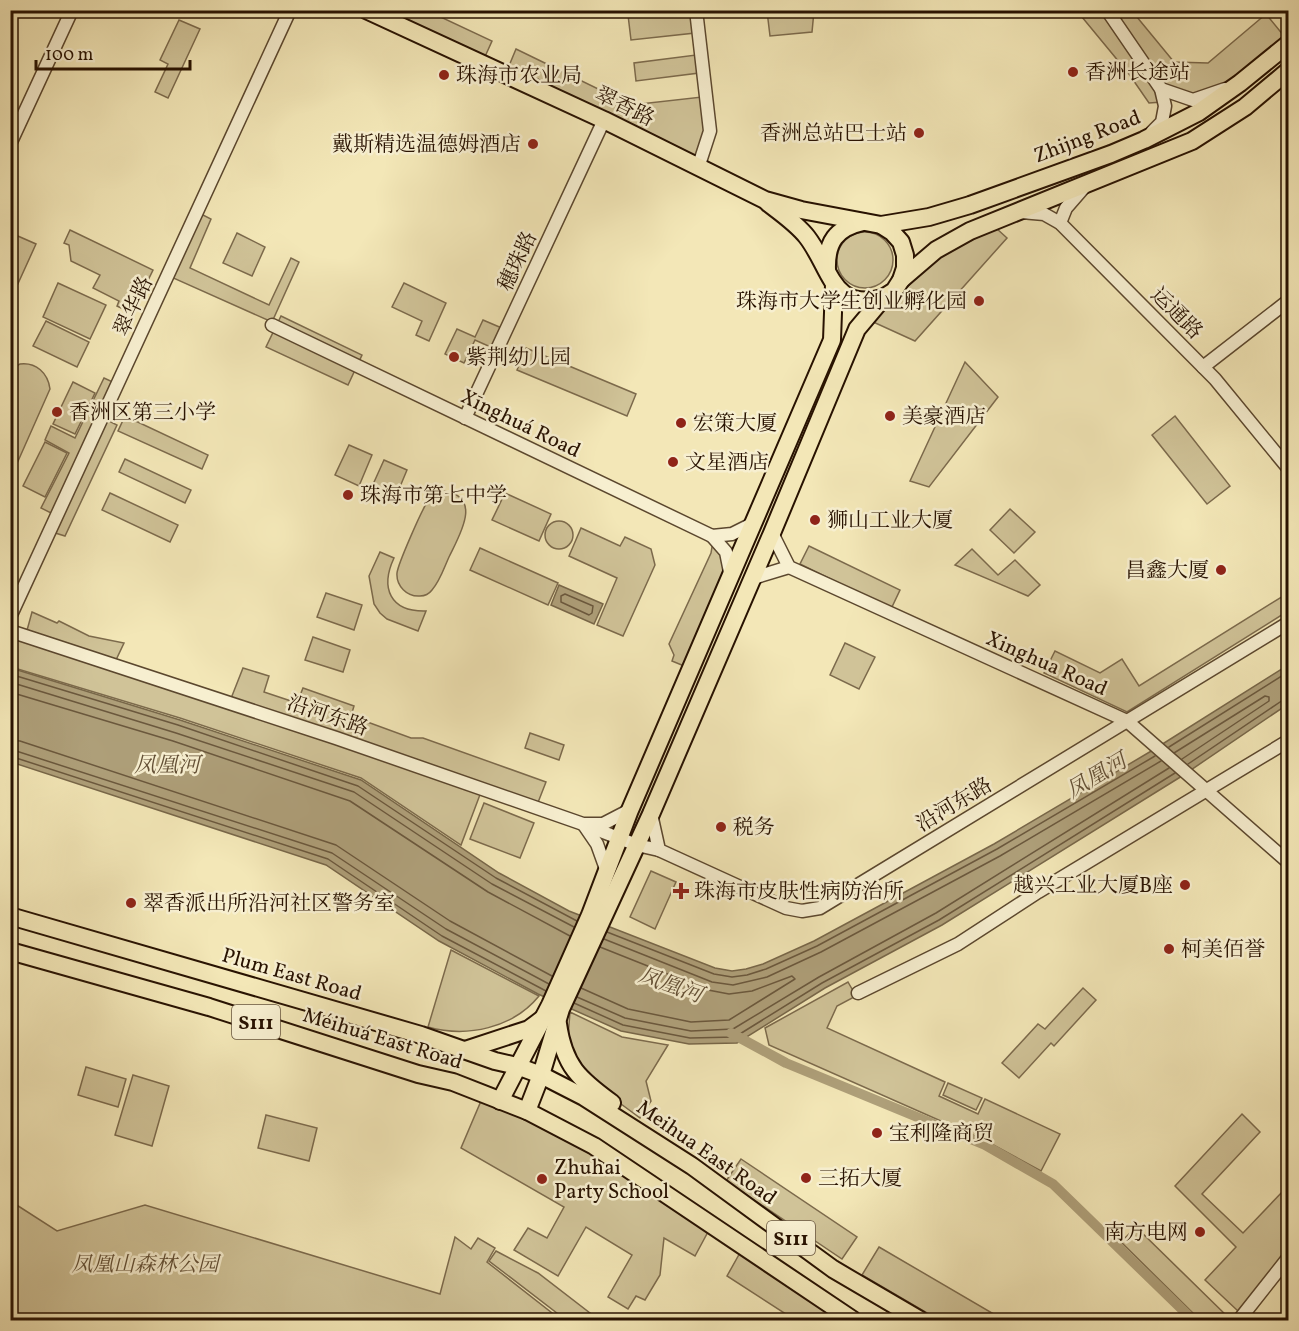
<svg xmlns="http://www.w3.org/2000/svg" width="1299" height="1331" viewBox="0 0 1299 1331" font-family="Vollkorn,'Noto Serif SC',serif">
<rect width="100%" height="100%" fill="#f3e7b7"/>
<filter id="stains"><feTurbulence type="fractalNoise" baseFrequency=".00333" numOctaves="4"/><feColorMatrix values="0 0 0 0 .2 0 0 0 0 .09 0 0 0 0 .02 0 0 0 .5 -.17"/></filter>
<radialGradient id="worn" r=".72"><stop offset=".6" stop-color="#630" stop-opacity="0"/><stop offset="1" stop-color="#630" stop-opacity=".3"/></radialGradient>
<g fill="#d0c398" stroke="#7c6a4c" stroke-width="1.5">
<path d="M374,11H428L492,41L483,61Z"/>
<path d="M669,11H692L695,33L631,40L628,15Z"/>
<path d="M767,11H814L812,32L770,36Z"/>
<path d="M1077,11H1104L1159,91L1162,102L1149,103L1129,74Z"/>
<path d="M1110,11H1132L1174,62L1208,63L1266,14L1288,41L1238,81L1193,97L1163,87Z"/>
<path d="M179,20L200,29L168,98L155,92L168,64L160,60Z"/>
<path d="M516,49L631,105L702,97L706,130L695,163L506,73Z"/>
<path d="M696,55L699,73L636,81L634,63Z"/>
<path d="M201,214L211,219L190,268L269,305L291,258L299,262L272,322L171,277Z"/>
<path d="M996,228L1007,238L915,341L871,321L940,256Z"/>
<path d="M70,230L153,270L132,313L117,306L119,301L93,288L100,275L71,261L69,245L64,243Z"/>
<circle cx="865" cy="260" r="28"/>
<path d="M11,233L36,244L11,299V285L16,274L15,258L11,255Z"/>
<path d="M237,233L265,247L252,276L223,263Z"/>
<path d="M58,283L106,305L90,339L43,317Z"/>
<path d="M404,283L446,303L429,341L416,335L422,321L392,307Z"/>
<path d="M281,316L362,355L348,385L266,347Z"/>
<path d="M483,320L504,329L495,349L475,340L464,363L445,354L457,329L475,337Z"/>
<path d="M46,321L89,342L77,367L33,346Z"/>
<path d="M526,348L636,394L627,416L517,370Z"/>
<path d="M965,362L998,397L929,487L910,481Z"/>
<path d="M20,364C36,362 48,373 50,389L11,477V370Z"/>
<path d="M104,378L115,383L53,514L41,508L69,453L45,440L51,426L75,438Z"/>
<path d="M73,382L95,393L75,434L53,424Z"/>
<path d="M125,416L208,455L202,469L118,431Z"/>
<path d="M1175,416L1230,486L1207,504L1152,435Z"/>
<path d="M105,419L117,425L65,536L52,532Z"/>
<path d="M45,442L67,453L45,497L23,486Z"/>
<path d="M349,445L372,455L359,486L335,475Z"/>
<path d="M125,459L191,490L185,503L119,472Z"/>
<path d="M384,460L407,470L394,501L370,491Z"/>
<path d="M443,491C484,496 459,536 449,557C444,568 440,581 432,590C429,594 425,596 420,596C407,597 396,586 397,573C398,564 422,509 428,501C431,496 438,493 443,491Z"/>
<path d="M110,493L178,525L170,542L102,510Z"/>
<path d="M505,493L551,514L539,541L492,520Z"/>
<path d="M1010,509L1035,532L1014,553L990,530Z"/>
<circle cx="559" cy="535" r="14"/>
<path d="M581,528L620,546L625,537L651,549L655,565L623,636L597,625L617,578L569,556Z"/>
<path d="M713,541L723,553L728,578L689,668L672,661L674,655L669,644L711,553Z"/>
<path d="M809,546L900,590L891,609L800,564Z"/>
<path d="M480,548L558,583L548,605L470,570Z"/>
<path d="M972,549L998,575L1015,560L1040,585L1028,596L955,565Z"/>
<path d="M380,552L394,558C380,588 390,612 426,611L418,631L387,619L380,613L374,604L369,576Z"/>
<path d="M326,593L362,605L354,630L317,617Z"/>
<path d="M1288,593V611L1127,712L1044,673L1055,651L1100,673L1122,659L1139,686Z"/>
<path d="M32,612L57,623L59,621L89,636L124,643L115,662L26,634Z"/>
<path d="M10,633L481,792L461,845L361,778L180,718L11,667Z"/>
<path d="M313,637L350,650L343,672L305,660Z"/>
<path d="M845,643L875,657L859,689L830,675Z"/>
<path d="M243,668L269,676L264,692L297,703L303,688L354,706L351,716L411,738H423L546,782L537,805L230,701Z"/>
<path d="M530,733L564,745L559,760L525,748Z"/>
<path d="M484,803L534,823L520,858L470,839Z"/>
<path d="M651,871L676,882L655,929L630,917Z"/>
<path d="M451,950L539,996C513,1028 467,1038 428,1027Z"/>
<path d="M848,982L856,996L837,1006L827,1028L945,1082L939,1096L978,1114L985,1099L1060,1134L1041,1171L986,1141L769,1045L765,1028Z"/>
<path d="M1083,988L1096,1000L1054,1046L1051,1043L1019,1078L1002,1063L1038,1024L1045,1029Z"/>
<path d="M570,1012L622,1037L668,1045L646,1081L651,1101L640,1118L594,1084L580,1066L568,1037Z"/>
<path d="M86,1067L126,1079L118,1107L78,1095Z"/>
<path d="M133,1075L169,1086L152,1146L115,1135Z"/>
<path d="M948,1083L982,1098L976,1110L943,1095Z"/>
<path d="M481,1101L526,1116L591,1154L709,1230L695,1256L664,1238L660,1275L645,1300L636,1296L628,1309L608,1297L632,1255L586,1227L558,1276L514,1250L528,1228L547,1238L564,1207L461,1148Z"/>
<path d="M1242,1114L1260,1132L1202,1194L1243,1233L1283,1191L1288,1196V1249L1239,1312L1205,1280L1236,1247L1175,1186Z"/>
<path d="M266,1115L317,1128L309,1161L258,1148Z"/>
<path d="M11,1142L15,1143L12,1202L57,1231L145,1205L440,1294L455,1237L471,1249L478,1238L495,1248L487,1262L561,1320H11Z"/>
<path d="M741,1159L857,1237L842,1259L726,1181Z"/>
<path d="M1136,1227L1230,1319L1228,1320H1200L1121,1242Z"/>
<path d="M879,1247L1004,1320H939L862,1275Z"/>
<path d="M496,1251L538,1273L599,1320H566L489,1261Z"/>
<path d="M741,1251L848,1320H795L727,1276Z"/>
</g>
<g fill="#ae9f79" stroke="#786749" stroke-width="1.5">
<path d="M559,585L603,604L594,624L551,605Z"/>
<path d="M1288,665V704L1182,776L942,925L825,988L737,1043L689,1044L621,1031L538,994L439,941L326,865L11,762V668L180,720L361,780L499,873L569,911L715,968L732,971L746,969L763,964L814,941L994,844L1153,750Z"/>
</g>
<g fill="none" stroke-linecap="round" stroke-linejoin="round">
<g stroke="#6b583d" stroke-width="1.5">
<path d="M565,594L593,606L592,613L589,615L561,602V596Z"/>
<path d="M10,674L178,725L358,786L496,878L577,921"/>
<path d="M10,682L176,733L354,792L492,884L574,927"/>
<path d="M10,692L173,741L350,801L488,892L570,936"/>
<path d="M10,740L20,741L336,845L450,921L552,976"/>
<path d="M1169,747L1288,672"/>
<path d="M10,749L332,853L446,929L549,984"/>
<path d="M1174,753L1265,696L1269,697V701L1182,759"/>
<path d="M10,756L328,859L442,936L546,991"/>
<path d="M1188,764L1283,700L1288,699"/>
<path d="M607,932L714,974L732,977L747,975L766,969L817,946L997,849L1155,756"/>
<path d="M604,939L712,982L733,985L767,977L821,952L1000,856L1161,761"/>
<path d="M581,988L628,1009L691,1022L729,1020L795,979L792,976L752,991L729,994L708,990L600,947"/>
<path d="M577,997L625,1018L691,1031L733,1029L819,977L936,913L1169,768"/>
<path d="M574,1003L623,1025L690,1038L735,1037L822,983L939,920L1175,773"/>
</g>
<path stroke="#ae9f79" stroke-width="10" d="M731,1033L786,1063L985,1145L1053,1184L1193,1320"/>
<defs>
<g id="minor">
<path d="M696,10L710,131L698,168"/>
<path d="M1107,10L1161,89L1165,106L1162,122L1152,132"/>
<path d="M1161,89L1193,100L1225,89"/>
<path d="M10,144L72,10"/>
<path d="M1021,212L1044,214L1060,223L1215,379L1288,468"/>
<path d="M1060,223L1066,208L1086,185"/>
<path d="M272,325L712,536L732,534L754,523"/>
<path d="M1203,367L1288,301"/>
<path d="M465,418L604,120"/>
<path d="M772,533L789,567L1127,721L1288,862"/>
<path d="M712,536L726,552L731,577"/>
<path d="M753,578L789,567"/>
<path d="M10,617L290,10"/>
<path d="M10,631L336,738L583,824H603L630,810"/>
<path d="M651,814L659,850L786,908L802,911L820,908L1288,623"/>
<path d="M584,825L597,844L606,869"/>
<path d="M590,827L637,845L659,850"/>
<path d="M858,993L958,944L1038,892L1288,741"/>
<path d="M1239,1320L1288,1258"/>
</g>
<g id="major">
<path d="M366,10L604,120L765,200L801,210L881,225L892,232L901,242L905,255V268L901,280L894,291L883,298L857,329L772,533L651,814L561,1009L541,1075L527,1111"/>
<path d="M768,203C781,213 797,224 807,237C831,268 832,312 883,298"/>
<path d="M881,225L929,217L970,205L1111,154L1144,140L1199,112L1240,83L1288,44"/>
<path d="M827,270C826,242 836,228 863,222"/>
<path d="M901,280L936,250L970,231L1192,141L1245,107L1288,71"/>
<path d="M10,916L421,1035L495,1061L517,1066L541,1075L584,1097L692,1166L833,1269L920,1320"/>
<path d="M10,951L209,1007L418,1074L453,1082L527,1111L594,1146L853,1320"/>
<path d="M558,1024C564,1066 579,1079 612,1103"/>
<path d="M465,1050L529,1029L541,1020"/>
<path d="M500,1101L550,1005L590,915L630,810L832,340L834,285"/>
</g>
</defs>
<use href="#minor" stroke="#5b472e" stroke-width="15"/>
<use href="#major" stroke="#281201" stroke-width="20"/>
<use href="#minor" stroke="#f7efd0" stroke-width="12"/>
<use href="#major" stroke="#f3e7b7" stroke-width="16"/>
</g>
<g fill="#8f2418" stroke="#f7efd0" stroke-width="2">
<circle cx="1073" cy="72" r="6"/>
<circle cx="444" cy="75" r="6"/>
<circle cx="919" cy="133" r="6"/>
<circle cx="533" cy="144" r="6"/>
<circle cx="979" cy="301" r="6"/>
<circle cx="454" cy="357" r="6"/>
<circle cx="57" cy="412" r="6"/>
<circle cx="890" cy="416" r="6"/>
<circle cx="681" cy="423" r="6"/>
<circle cx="673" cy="462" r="6"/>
<circle cx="348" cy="495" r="6"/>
<circle cx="815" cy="520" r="6"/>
<circle cx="1221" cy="570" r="6"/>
<circle cx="721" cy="827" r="6"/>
<circle cx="1185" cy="885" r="6"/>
<path d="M678 882h6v6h6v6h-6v6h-6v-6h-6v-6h6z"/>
<circle cx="131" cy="903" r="6"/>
<circle cx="1169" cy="949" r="6"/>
<circle cx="877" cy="1133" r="6"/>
<circle cx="806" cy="1178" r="6"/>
<circle cx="542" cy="1179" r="6"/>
<circle cx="1200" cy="1232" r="6"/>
</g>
<g text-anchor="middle" stroke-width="5" stroke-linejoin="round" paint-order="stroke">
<g fill="#f7efd0" stroke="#66543f" stroke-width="1.5">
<rect x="232" y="1005" width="48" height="34" rx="4.5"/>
<rect x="767" y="1221" width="48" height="34" rx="4.5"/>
</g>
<g font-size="20" font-weight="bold" fill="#281201">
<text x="256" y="1029">S111</text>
<text x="791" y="1245">S111</text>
</g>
<g font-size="21" fill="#281201" stroke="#f7efd0" text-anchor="start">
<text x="1085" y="79">香洲长途站</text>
<text x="456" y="82">珠海市农业局</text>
<text x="907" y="140" text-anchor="end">香洲总站巴士站</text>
<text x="521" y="151" text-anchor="end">戴斯精选温德姆酒店</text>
<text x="967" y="308" text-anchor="end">珠海市大学生创业孵化园</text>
<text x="466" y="364">紫荆幼儿园</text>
<text x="69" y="419">香洲区第三小学</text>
<text x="902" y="423">美豪酒店</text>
<text x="693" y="430">宏策大厦</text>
<text x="685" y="469">文星酒店</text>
<text x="360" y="502">珠海市第七中学</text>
<text x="827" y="527">狮山工业大厦</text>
<text x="1209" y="577" text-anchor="end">昌鑫大厦</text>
<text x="733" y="834">税务</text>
<text x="1173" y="892" text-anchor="end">越兴工业大厦B座</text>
<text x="694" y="898">珠海市皮肤性病防治所</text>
<text x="143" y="910">翠香派出所沿河社区警务室</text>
<text x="1181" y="956">柯美佰誉</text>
<text x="889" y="1140">宝利隆商贸</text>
<text x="554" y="1174">Zhuhai<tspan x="554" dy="24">Party School</tspan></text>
<text x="818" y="1185">三拓大厦</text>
<text x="1188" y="1239" text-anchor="end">南方电网</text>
</g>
<g font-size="21" fill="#281201" stroke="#f7efd0">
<text transform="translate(625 106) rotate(26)" y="7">翠香路</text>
<text transform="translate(1087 136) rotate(-21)" y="7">Zhijng Road</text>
<text transform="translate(517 261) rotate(-65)" y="7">穗珠路</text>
<text transform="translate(133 306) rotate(-65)" y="7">翠华路</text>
<text transform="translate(1177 313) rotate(45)" y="7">运通路</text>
<text transform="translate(521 423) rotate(26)" y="7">Xīnghuá Road</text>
<text transform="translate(1047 663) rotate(24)" y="7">Xinghua Road</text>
<text transform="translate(328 715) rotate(19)" y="7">沿河东路</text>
<text transform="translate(954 804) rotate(-31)" y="7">沿河东路</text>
<text transform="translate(292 974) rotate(16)" y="7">Plum East Road</text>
<text transform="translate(383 1038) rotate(17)" y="7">Méihuá East Road</text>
<text transform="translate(707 1152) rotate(35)" y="7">Meihua East Road</text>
</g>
<g font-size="21" font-style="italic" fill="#635036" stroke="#f7efd0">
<text x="145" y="1271">凤凰山森林公园</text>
</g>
<g font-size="22" font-style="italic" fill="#645137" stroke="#f7efd0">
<text x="167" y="772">凤凰河</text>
<text transform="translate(1096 775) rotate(-31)" y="8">凤凰河</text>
<text transform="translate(671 984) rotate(19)" y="8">凤凰河</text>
</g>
</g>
<rect width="1299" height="1331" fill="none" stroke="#f3e7b7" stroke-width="36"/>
<rect x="12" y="12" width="1275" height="1307" fill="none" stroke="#281201" stroke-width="3"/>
<rect x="18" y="18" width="1263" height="1295" fill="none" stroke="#281201" stroke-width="1.5"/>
<path d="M36 60v9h154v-9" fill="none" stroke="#281201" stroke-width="3"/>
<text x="45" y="60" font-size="18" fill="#281201" stroke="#f7efd0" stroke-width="4.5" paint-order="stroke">100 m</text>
<rect width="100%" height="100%" filter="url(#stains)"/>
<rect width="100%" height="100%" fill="url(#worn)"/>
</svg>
